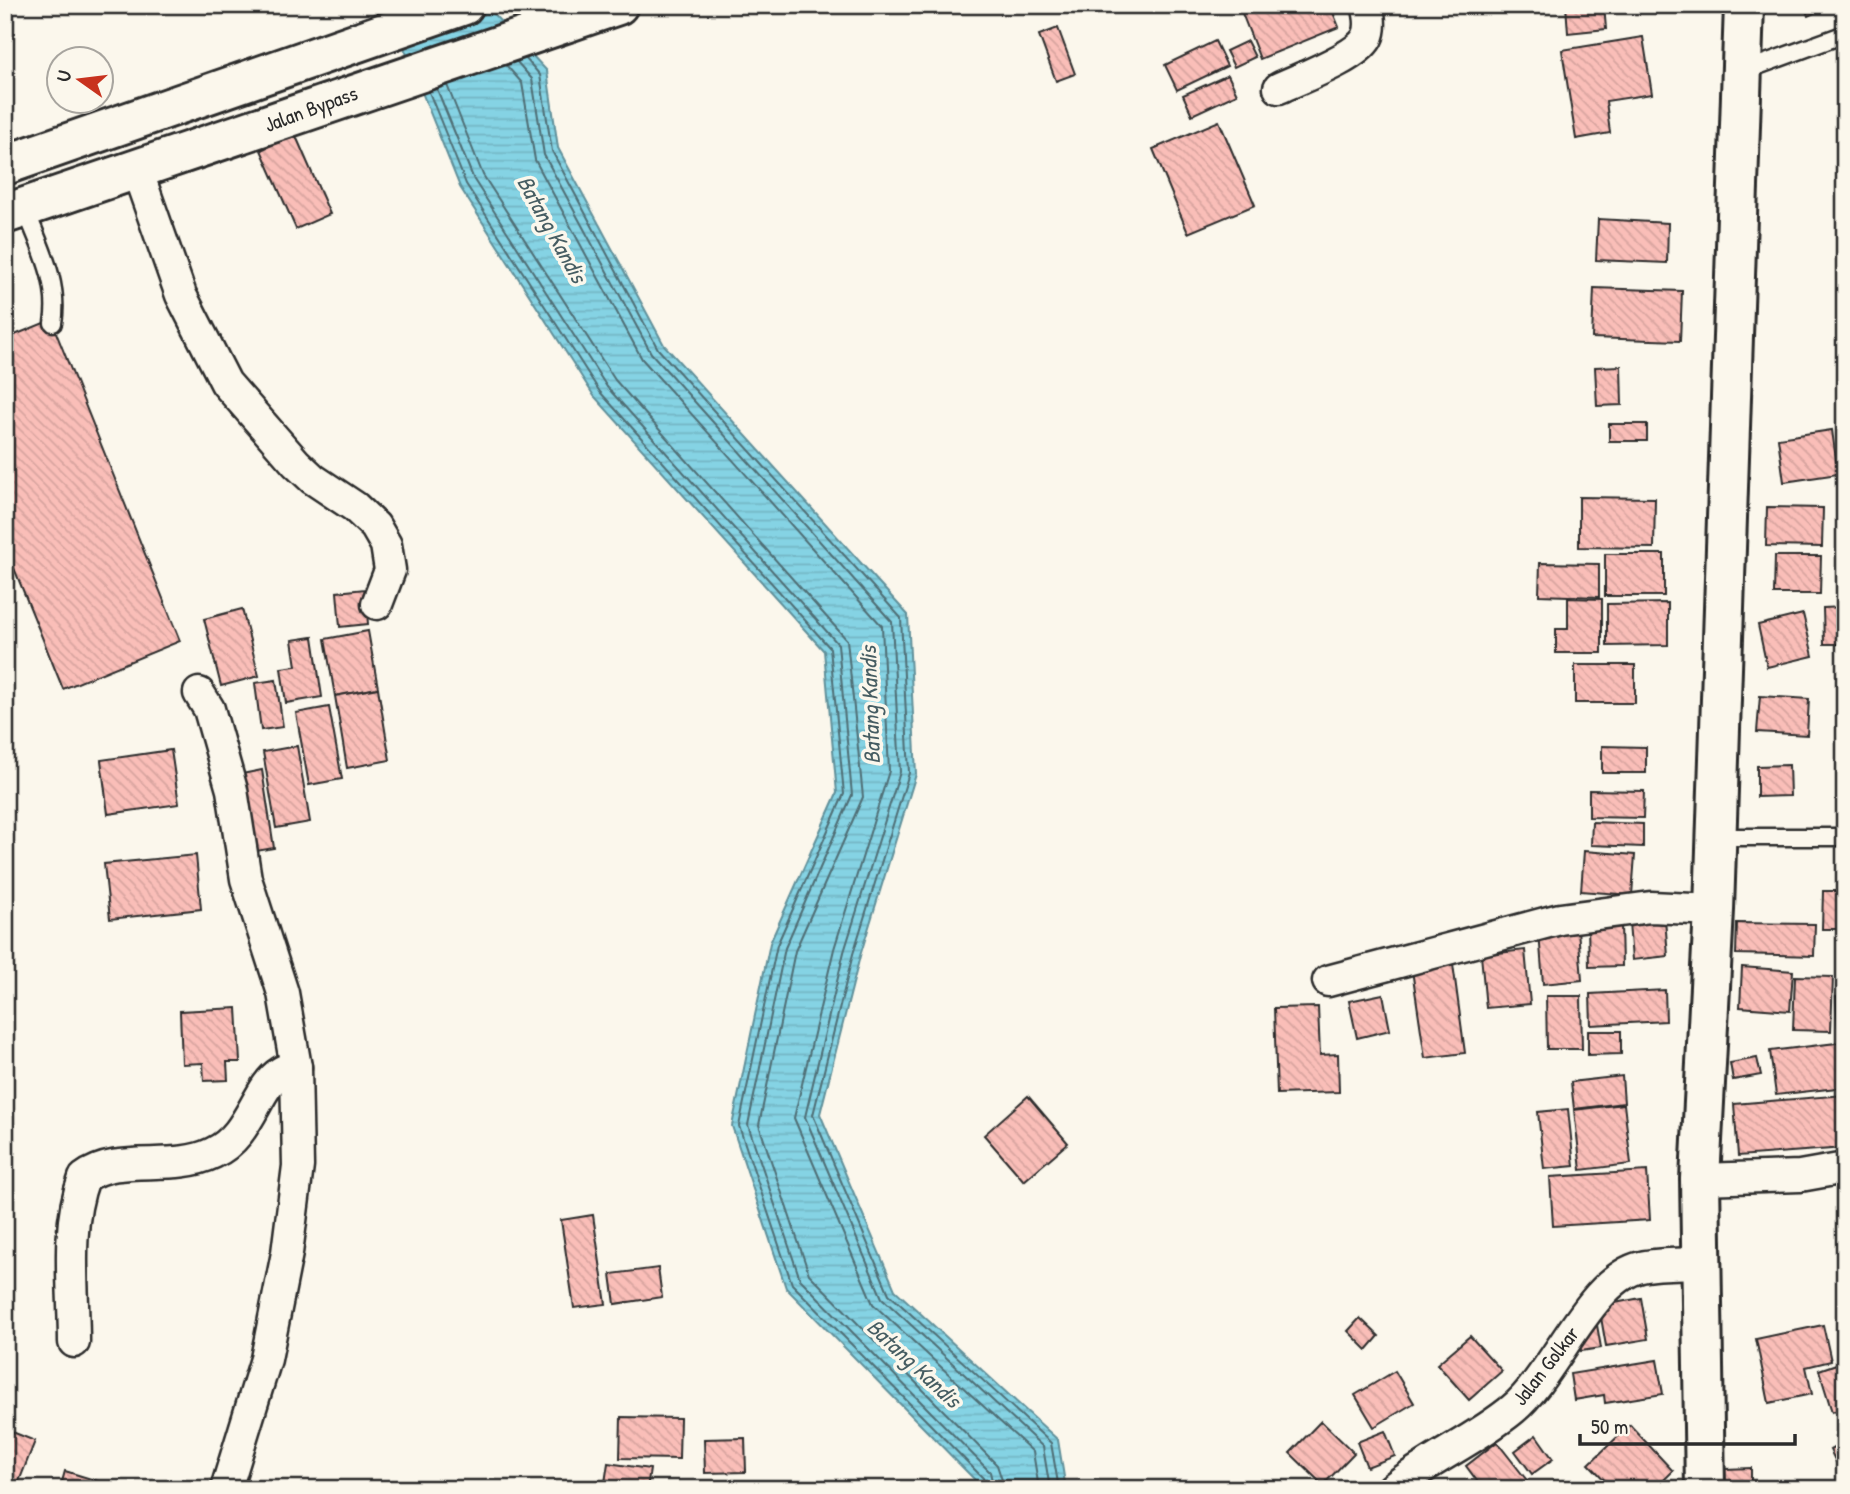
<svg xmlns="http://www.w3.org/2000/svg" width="1850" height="1494" viewBox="0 0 1850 1494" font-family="'Patrick Hand',sans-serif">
<defs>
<pattern id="water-rules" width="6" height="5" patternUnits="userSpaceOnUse" patternTransform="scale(1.75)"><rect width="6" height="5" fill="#85d3e4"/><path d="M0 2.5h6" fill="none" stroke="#73b5c4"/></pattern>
<pattern id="building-back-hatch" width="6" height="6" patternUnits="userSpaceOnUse" patternTransform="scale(1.75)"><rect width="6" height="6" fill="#fabeb8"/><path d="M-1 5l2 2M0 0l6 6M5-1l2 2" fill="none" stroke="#d6a39e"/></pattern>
</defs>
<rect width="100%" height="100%" fill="#fbf7ec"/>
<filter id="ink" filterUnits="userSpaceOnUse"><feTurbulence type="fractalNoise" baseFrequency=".0143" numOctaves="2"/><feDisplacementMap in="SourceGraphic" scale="14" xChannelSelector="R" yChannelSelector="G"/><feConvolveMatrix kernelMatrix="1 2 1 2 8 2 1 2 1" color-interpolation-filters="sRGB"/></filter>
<g filter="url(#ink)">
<path fill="url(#water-rules)" stroke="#61909a" stroke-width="2" d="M387,5H485L547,71L558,148L664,345L908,615L916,774L860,956L820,1114L895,1290L1058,1440L1066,1489H979L978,1483L786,1288L732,1126L770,943L837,793L824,651L594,396L460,187Z"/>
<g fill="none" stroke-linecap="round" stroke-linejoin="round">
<g stroke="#4f6e75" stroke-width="2">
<path d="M526,59L540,75L552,151L658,349L901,618L909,773L853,954L813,1115L889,1294L1051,1443L1059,1489"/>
<path d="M517,62L532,79L544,155L651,353L892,622L900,772L844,952L805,1117L882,1298L1043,1447L1050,1489"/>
<path d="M506,65L522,83L535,160L642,359L882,626L889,771L834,949L794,1118L873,1304L1033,1452L1039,1489"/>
<path d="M447,85L483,175L615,380L847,640L863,797L795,951L759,1125L809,1274L997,1465L1005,1489"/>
<path d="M437,89L474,180L607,387L838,644L852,795L785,948L748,1125L800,1279L990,1472L994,1489"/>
<path d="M429,92L466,184L600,392L830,648L844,794L777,945L739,1126L792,1284L983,1478L986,1489"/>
</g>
</g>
<g fill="url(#building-back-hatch)" stroke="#2b2b2b" stroke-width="2">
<path d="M1248,5H1330L1339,27L1260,59L1240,8Z"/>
<path d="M1566,5H1604L1606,29L1568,33Z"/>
<path d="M1804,5H1832L1808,16Z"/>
<path d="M1058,28L1075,74L1056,81L1039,35Z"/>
<path d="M1643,37L1652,94L1606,101L1610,133L1576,139L1562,50Z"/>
<path d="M1215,41L1227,66L1177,90L1165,65Z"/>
<path d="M1247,41L1255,57L1234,67L1226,51Z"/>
<path d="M1228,75L1237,94L1192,115L1183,95Z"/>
<path d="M1219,121L1255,205L1188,233L1153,149Z"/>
<path d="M295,134L330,214L296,229L261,150Z"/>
<path d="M1598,219L1668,223L1667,263L1596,260Z"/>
<path d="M1594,288L1682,291L1680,341L1592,338Z"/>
<path d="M51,320L180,641L63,689L5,546V339Z"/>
<path d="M1621,366L1622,405L1597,406L1595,367Z"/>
<rect x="1609" y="424" width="38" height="17"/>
<path d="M1832,430L1838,474L1784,482L1778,438Z"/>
<path d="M1579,497L1655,498L1654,548L1579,547Z"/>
<path d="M1767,507L1823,508L1822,547L1766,546Z"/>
<rect x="1605" y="554" width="59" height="42"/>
<path d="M1775,556H1821L1820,594H1774Z"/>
<path d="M1540,563L1599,564V597L1539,595Z"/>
<path d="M365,589L368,624L340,627L337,592Z"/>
<path d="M1568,598L1602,599V653H1556V629H1568Z"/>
<path d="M1668,603V645L1607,646V604Z"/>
<path d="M1845,607V644H1824L1823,608Z"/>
<path d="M242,609L259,676L221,686L204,619Z"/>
<path d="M1803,614L1813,656L1767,667L1758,625Z"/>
<path d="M368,631L378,688L335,696L325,639Z"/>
<path d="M313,637L322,697L286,703L281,668L296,666L292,640Z"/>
<rect x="1575" y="665" width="60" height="38"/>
<path d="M276,680L283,727L261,730L255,683Z"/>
<path d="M378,688L390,760L347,768L335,696Z"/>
<path d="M1760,696L1809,699L1807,735L1757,732Z"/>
<path d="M329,707L342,779L309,785L296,713Z"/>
<path d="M297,746L310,822L276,828L263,752Z"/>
<path d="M1602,746L1646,747V773H1602Z"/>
<path d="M171,750L179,804L108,814L101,760Z"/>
<path d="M1789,765L1790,796L1757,797V766Z"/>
<path d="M262,770L274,848L245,853L232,776Z"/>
<path d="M1589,790L1644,791L1643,818L1589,817Z"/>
<path d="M1592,822L1643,824V847L1591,845Z"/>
<path d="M1584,851L1635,855L1632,895L1581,891Z"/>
<path d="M196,855L201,909L110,919L104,864Z"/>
<path d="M1823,891H1845V929H1822Z"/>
<path d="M1665,919L1668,956L1632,960L1629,923Z"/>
<path d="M1737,923L1815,924L1814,956L1736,954Z"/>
<path d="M1588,924H1621L1622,966L1589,967Z"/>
<path d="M1578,929L1582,980L1543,984L1539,932Z"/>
<path d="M1525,950L1530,1004L1486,1008L1481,955Z"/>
<path d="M1453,964L1465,1053L1425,1058L1412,970Z"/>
<path d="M1742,967L1793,971L1790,1011L1740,1007Z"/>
<path d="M1795,976L1833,977L1831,1031L1793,1030Z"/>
<path d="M1665,990L1666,1021L1591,1025L1590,994Z"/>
<path d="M1383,994L1390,1030L1357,1038L1349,1001Z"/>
<path d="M1546,996H1581L1582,1049H1547Z"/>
<path d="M1845,996V1026H1838L1836,997Z"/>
<path d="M1318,1007L1320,1055L1338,1054L1339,1092L1277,1094L1274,1008Z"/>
<path d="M237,1008L240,1062H227L228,1080L204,1081L203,1063L182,1064L180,1011Z"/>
<path d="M1588,1031H1621V1054L1588,1055Z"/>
<path d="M1845,1042V1087L1776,1095L1770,1051Z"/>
<path d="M1757,1058L1761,1075L1733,1080L1730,1063Z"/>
<path d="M1622,1076L1624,1103L1574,1109L1571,1082Z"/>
<path d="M1845,1095V1148L1738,1156L1734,1104Z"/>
<path d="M1028,1096L1068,1143L1024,1181L984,1135Z"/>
<path d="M1624,1104L1631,1164L1581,1170L1574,1110Z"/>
<path d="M1568,1109L1574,1166L1544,1169L1538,1112Z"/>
<path d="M1647,1171L1650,1220L1553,1226L1550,1177Z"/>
<path d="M593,1215L606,1304L574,1308L561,1220Z"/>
<path d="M658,1268L662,1297L615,1304L611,1274Z"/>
<path d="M1641,1298L1648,1339L1606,1346L1599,1306Z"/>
<path d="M1360,1318L1379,1336L1367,1350L1348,1331Z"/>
<path d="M1597,1325L1601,1348L1581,1351L1577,1328Z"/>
<path d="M1823,1325L1831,1361L1806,1367L1812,1394L1769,1403L1756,1339Z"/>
<path d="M1470,1336L1502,1371L1469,1400L1437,1364Z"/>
<path d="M1657,1360L1663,1394L1605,1403L1604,1395L1574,1400L1570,1374Z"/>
<path d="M1845,1361V1408L1832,1412L1819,1370Z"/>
<path d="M1395,1371L1414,1403L1374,1427L1355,1395Z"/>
<path d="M621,1417L680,1418L679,1459L620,1458Z"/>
<path d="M1321,1421L1354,1453L1323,1485L1290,1453Z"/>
<path d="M1630,1425L1673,1471L1655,1489H1613L1589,1464Z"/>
<path d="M5,1429L35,1441L16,1489H5Z"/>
<path d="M1385,1431L1395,1456L1367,1467L1357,1442Z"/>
<path d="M1845,1431V1472L1842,1474L1830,1450L1841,1444L1836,1436Z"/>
<path d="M1536,1435L1553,1459L1532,1474L1515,1451Z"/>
<path d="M745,1438L746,1472L705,1473L704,1439Z"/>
<path d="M1497,1442L1529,1483L1521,1489H1483L1466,1466Z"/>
<path d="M608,1463L650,1469L647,1489H604Z"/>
<path d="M1751,1468V1489H1726L1725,1469Z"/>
<path d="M65,1471L124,1489H60Z"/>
</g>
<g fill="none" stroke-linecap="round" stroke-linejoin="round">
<defs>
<g id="service">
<path d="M1744,71L1845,34"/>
<path d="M25,208C39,245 60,282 53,323"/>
<path d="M1716,837H1845"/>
</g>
<g id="minor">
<path d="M1279,88C1300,78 1356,58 1367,38C1372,28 1370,16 1367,5"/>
<path d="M137,170L181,295L226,383L296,463L313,479L355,507L375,526L386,545L390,570L377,604"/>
<path d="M199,693L209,709L232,790L246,879L283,993L296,1067L298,1166L287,1253L266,1359L226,1489"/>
<path d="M1328,981L1560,919L1651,907L1714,910"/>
<path d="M1700,1179L1800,1176L1845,1168"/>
<path d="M74,1342C74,1290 65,1228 84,1178C118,1152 172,1173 213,1153C251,1136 256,1087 281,1072C285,1069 292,1068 296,1067"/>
<path d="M1392,1489C1430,1459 1477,1439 1513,1409C1555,1374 1590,1279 1641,1267C1660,1263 1681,1264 1700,1263"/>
</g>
<path id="tertiary" d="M1705,1489L1700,1179L1714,910L1744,5"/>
<g id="trunk">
<path d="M5,165L464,5"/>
<path d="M5,214L618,5"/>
</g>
</defs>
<use href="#service" stroke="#2b2b2b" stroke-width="21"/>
<use href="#minor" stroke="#2b2b2b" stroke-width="35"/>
<use href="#tertiary" stroke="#2b2b2b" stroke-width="44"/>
<use href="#trunk" stroke="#2b2b2b" stroke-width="44"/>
<use href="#service" stroke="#fbf7ec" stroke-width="16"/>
<use href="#minor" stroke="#fbf7ec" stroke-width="30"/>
<use href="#tertiary" stroke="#fbf7ec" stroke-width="38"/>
<use href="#trunk" stroke="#fbf7ec" stroke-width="38"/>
</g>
</g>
<g text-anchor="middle" stroke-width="7" stroke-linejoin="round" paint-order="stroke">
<g font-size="21" fill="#2b2b2b" stroke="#fbf7ec">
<text transform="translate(311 109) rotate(-20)" y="7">Jalan Bypass</text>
<text transform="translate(1546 1366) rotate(-52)" y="7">Jalan Golkar</text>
</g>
<g font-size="23" font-style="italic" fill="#465d62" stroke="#fbf7ec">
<text transform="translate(552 229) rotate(61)" y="8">Batang Kandis</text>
<text transform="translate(870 705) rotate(-92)" y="8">Batang Kandis</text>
<text transform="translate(914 1363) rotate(43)" y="8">Batang Kandis</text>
</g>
</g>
<rect width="1850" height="1494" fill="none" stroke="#fbf7ec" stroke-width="28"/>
<rect x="14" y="14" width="1822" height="1466" fill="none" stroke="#2b2b2b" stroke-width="2.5" filter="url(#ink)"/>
<g transform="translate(80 80) rotate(284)"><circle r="33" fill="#fbf7ec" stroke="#a8a59f" stroke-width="2"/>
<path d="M0-5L12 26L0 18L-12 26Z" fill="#c8321e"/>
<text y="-10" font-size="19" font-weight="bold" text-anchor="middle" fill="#2b2b2b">U</text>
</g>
<path d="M1580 1434v10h215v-10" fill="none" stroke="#2b2b2b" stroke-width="3.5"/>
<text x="1591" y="1434" font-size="21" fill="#2b2b2b" stroke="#fbf7ec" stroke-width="5" paint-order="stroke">50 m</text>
</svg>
